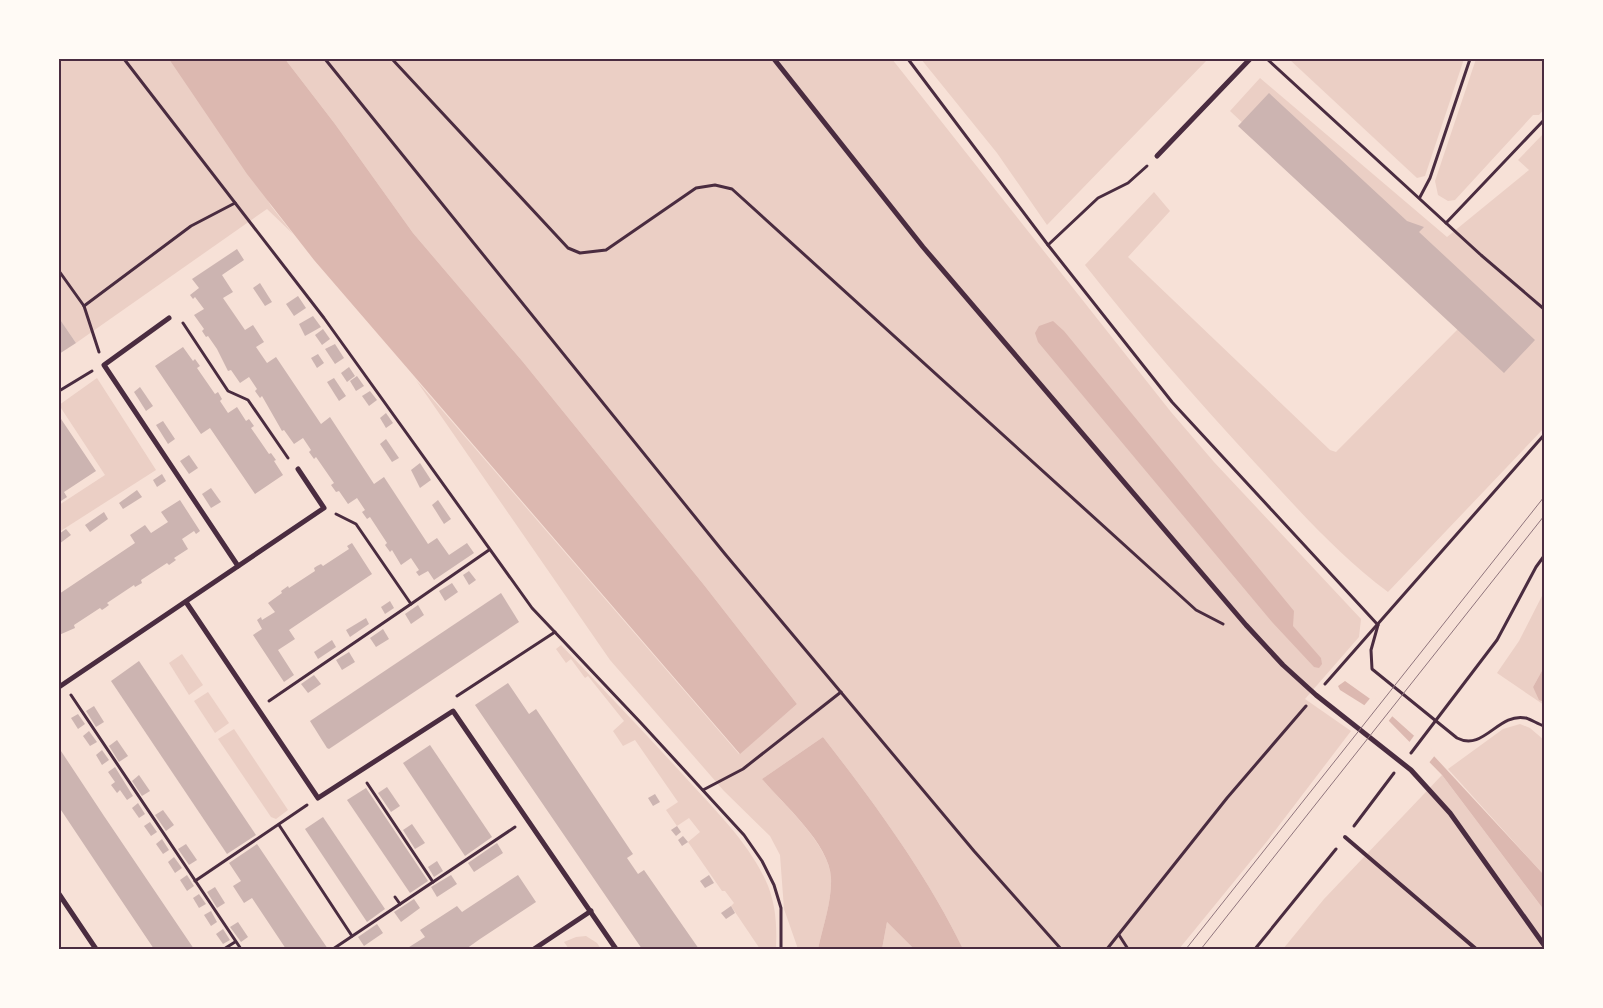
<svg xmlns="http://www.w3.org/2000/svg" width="1603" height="1008" viewBox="0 0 1603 1008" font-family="'Alegreya Sans',sans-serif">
<rect width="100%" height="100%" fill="#f7e1d7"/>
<g fill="#ebcfc5">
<path d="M59,59H188L271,206L293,234L267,209L76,343L59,318Z"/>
<path d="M285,59H892L1171,412L1214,462L1361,619L1359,637L1305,699L1351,731L1268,840L1179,949H963C926,873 875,804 823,737L762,779C783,804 830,845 831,878C832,901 823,926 818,949H798L784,909L780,855L770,836L724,791L610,660L416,380L739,754L797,704L704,585L523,362L413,233L335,124Z"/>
<path d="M921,59H920H1208L1047,225L997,153Z"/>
<path d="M1289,59H1464L1425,176L1417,178Z"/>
<path d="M1476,59H1544V109L1539,115H1533L1455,200L1448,201L1438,195L1435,181Z"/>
<path d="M1260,78L1447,237L1529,170L1518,160L1543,134L1544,135V428L1388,592C1338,555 1298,509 1257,465C1197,400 1139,334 1085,265L1154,192L1170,211L1128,257L1330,450L1336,452L1460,327L1230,111Z"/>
<path d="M97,378L156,470L59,532V505L105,475L59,405Z"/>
<path d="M1544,592V667L1533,687L1544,705L1497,673L1519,641Z"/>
<path d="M561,645C603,689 645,733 686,778C714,809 747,841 765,879C776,902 777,925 776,949H760L731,906L734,903L725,891H722L688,842L700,832L689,818L677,826L666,810L678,802L635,740L623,746L613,731L624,721L588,676L585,678L571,659L566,663L556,649Z"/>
<path d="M182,654L203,685L189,695L169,663Z"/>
<path d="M208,692L229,723L215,733L194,701Z"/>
<path d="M1520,724L1530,728L1544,740V875L1448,769L1503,729Z"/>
<path d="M234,729L288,810L276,819L271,817L218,739Z"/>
<path d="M1442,775L1544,910V949H1283L1324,899Z"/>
<path d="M887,922L914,949H882Z"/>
<path d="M586,936L597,943L601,949H569L564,942L576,937Z"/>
</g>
<g fill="#dcb8b0">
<path d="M169,59H285L335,124L413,233L523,362L704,585L797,704L740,754L314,260L247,174Z"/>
<path d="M1053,321L1064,331L1294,611L1293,626L1321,658L1322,664L1319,668L1314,667L1272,622L1038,342L1035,333L1039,326Z"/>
<path d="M1544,667V702L1539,700L1533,687Z"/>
<path d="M1345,681L1383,708L1421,742L1544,875V910L1442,775L1388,720L1340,690L1338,686Z"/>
<path d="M823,737C875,804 926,873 963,949H914L887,922L882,949H818C823,926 832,901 831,878C830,844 783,804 762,779Z"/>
</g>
<g fill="#f7e1d7">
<path d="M1372,696L1394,714L1387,723L1362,708Z"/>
<path d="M1416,733L1436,754L1428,764L1408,744Z"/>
</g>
<g fill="#ccb4b1">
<path d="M1269,93L1407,221L1424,227L1419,232L1535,340L1504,373L1238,126Z"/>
<path d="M237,249L244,260L222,275L233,292L223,298L245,330L253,325L264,342L256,347L267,363L276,357L321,424L330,417L374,484L384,477L428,544L437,538L449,555L467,543L474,553L434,580L428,571L419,576L416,572L419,570L411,558L401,565L392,550L390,552L385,545L387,543L370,517L367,519L362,512L365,510L357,498L348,504L339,491L336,492L331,485L334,483L316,457L314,459L309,452L311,450L303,438L294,444L284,430L282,431L262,396L260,398L255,391L257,389L249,377L240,383L231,370L228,371L217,349L208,336L206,337L202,331L204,329L194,315L204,309L195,297L193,299L190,295L199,288L192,279Z"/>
<path d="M260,283L272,302L265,306L253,288Z"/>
<path d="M298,296L306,308L294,316L286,304Z"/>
<path d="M313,316L321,327L305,336L299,324Z"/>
<path d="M59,318L76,343L59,354Z"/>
<path d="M323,329L330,339L322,345L315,335Z"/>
<path d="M335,344L344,358L335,364L325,349Z"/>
<path d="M183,347L193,361L195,359L200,366L197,368L215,394L218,392L222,399L220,401L228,413L237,407L246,421L249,419L254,426L251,428L269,454L271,453L276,460L274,461L283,475L255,494L210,428L201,434L155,366Z"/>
<path d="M318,354L324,363L317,368L311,358Z"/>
<path d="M349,367L355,376L347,382L341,373Z"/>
<path d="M357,376L364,386L356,391L350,381Z"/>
<path d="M334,378L346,396L339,401L327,382Z"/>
<path d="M140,387L153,406L146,411L134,392Z"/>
<path d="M370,391L377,400L369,406L362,396Z"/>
<path d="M386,413L393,423L386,428L380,418Z"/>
<path d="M59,416L96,471L64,492L67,497L61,501L59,497V473L61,472L59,468Z"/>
<path d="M163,421L175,439L168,444L156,425Z"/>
<path d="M386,439L399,458L392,462L380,444Z"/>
<path d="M189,455L198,468L189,474L180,461Z"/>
<path d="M420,463L431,480L420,488L411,470Z"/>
<path d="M162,474L166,481L157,487L153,480Z"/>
<path d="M211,488L221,502L211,508L202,494Z"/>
<path d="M137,490L142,497L123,509L119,503Z"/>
<path d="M180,500L200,531L196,534L194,531L182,539L188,549L174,558L176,560L169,565L167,563L141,580L142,583L135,587L134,585L107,603L109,605L105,608L102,610L100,608L74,625L75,628L59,635V594L135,543L130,535L145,525L151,533L168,522L161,512Z"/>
<path d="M438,500L451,519L444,524L432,505Z"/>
<path d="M104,512L108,519L90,532L85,525Z"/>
<path d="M66,529L71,535L59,544V534Z"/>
<path d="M352,543L372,574L289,630L295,639L278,650L294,675L284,682L253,635L262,629L257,620L261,617L262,620L275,612L268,603L282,593L281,591L288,586L289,588L315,571L314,568L317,566L321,564L323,566L349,549L347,546Z"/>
<path d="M469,571L476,580L469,585L463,575Z"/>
<path d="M452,583L458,592L445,601L439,591Z"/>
<path d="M501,593L519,622L329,749L327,748L310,721Z"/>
<path d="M390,601L394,608L385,614L381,607Z"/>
<path d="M418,605L424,615L411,624L405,614Z"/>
<path d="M366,618L369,624L350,637L346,630Z"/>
<path d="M383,629L389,639L376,647L370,638Z"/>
<path d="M332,640L336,647L318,659L314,652Z"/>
<path d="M349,652L355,662L342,670L336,660Z"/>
<path d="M139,661L256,835L227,854L111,681Z"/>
<path d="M314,675L321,684L308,693L301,684Z"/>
<path d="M508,683L529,714L536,709L633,854L627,858L638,874L644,870L699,949H642L475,705Z"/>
<path d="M94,706L104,722L96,727L86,711Z"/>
<path d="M78,714L85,724L78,729L71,718Z"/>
<path d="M89,731L97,742L90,746L83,736Z"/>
<path d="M117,740L128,756L119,762L109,746Z"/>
<path d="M430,745L492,837L465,856L403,763Z"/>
<path d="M59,748L104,816L194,949H154L113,888L59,807Z"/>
<path d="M102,750L109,760L102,765L96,755Z"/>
<path d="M115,767L133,796L127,800L120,790L117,793L111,785L115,782L108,772Z"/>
<path d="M139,775L150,791L142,796L132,781Z"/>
<path d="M387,787L400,806L391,812L378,793Z"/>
<path d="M366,788L428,881L410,893L347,800Z"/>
<path d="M655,794L660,802L653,806L648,798Z"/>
<path d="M138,803L145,814L139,818L132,808Z"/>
<path d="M163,810L174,825L166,831L155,815Z"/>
<path d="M323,817L385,909L367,922L305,829Z"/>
<path d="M150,822L157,832L151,836L144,826Z"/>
<path d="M412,824L425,843L415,849L403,830Z"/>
<path d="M677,826L681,832L676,836L671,830Z"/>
<path d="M683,836L688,842L682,846L678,840Z"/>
<path d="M162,839L169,850L163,854L156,844Z"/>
<path d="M497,843L503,853L474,872L468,863Z"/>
<path d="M186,844L197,860L189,865L178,849Z"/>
<path d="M257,844L315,930L328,949H286L252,898L244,903L233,886L241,881L229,863Z"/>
<path d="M174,857L182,868L175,873L168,862Z"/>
<path d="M437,861L443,871L434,877L428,867Z"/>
<path d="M187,875L194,886L187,891L180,880Z"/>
<path d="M451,875L457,884L437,897L431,887Z"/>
<path d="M518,875L536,902L480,939L466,949H406L425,937L420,930L457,906L462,912Z"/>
<path d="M709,875L714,883L705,888L700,881Z"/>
<path d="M215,887L225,903L217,908L207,892Z"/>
<path d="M199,894L206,904L199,908L193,898Z"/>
<path d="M414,899L420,908L401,922L394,912Z"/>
<path d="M731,906L735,913L726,919L721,913Z"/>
<path d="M211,911L217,922L211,926L204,915Z"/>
<path d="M238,922L248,937L241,942L230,927Z"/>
<path d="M377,924L383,933L364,946L358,937Z"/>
<path d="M223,929L230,940L223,944L216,934Z"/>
</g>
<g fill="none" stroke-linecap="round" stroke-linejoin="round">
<g stroke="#4a2c40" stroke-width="3">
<path d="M124,59L324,318L532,608L641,723L744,835L762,861L774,885L781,908V949"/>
<path d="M325,59L725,554L974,851L1061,949"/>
<path d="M392,59L568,248L580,253L606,250L696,188L715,185L732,189L1196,610L1223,624"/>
<path d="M908,59L1048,245L1172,402L1378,625"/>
<path d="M1267,59L1481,255L1544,309"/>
<path d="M1420,197L1430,178L1470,59"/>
<path d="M1446,223L1544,120"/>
<path d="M1048,245L1098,198L1128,183L1147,166"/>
<path d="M59,271L84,306L99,352"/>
<path d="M84,306L191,226L235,203"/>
<path d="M183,323L228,391L248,400L288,458"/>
<path d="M59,391L92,371"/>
<path d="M411,604L489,550"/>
<path d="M1378,625L1371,650L1372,669L1457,738C1484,752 1498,712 1526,718C1532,720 1538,724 1544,726"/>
<path d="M1325,684L1544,435"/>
<path d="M71,695L241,949"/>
<path d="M457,696L555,632"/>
<path d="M269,701L411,604L356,524L336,514"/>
<path d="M1411,753L1497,640L1536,567L1544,556"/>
<path d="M367,783L433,882"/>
<path d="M703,790L743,769L841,692"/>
<path d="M279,825L352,936"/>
<path d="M1354,826L1394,773"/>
<path d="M195,881L307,805"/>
<path d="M395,897L400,904"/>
<path d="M1119,935L1128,949"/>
<path d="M224,949L235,942"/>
<path d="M333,949L515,827"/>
<path d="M1107,949L1227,798L1306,706"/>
<path d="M1255,949L1336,849"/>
</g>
<path stroke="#4a2c40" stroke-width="4" d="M1345,837L1476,949"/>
<g stroke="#4a2c40" stroke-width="5">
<path d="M774,59L923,247L1246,625L1283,665L1316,695L1411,770L1450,813L1544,945"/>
<path d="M1157,156L1250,59"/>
<path d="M169,318L104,365L238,566"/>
<path d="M186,602L318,798L453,711L616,949"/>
<path d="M59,687L324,508L298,469"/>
<path d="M59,894L96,949"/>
<path d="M534,949L591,911"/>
</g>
<g stroke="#8f747c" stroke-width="1">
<path d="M1186,949L1544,497"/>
<path d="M1201,949L1544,516"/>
</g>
</g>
<rect width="1603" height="1008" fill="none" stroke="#fffaf5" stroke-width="120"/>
<rect x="60" y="60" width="1483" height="888" fill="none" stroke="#4a2c40" stroke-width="2"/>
</svg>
